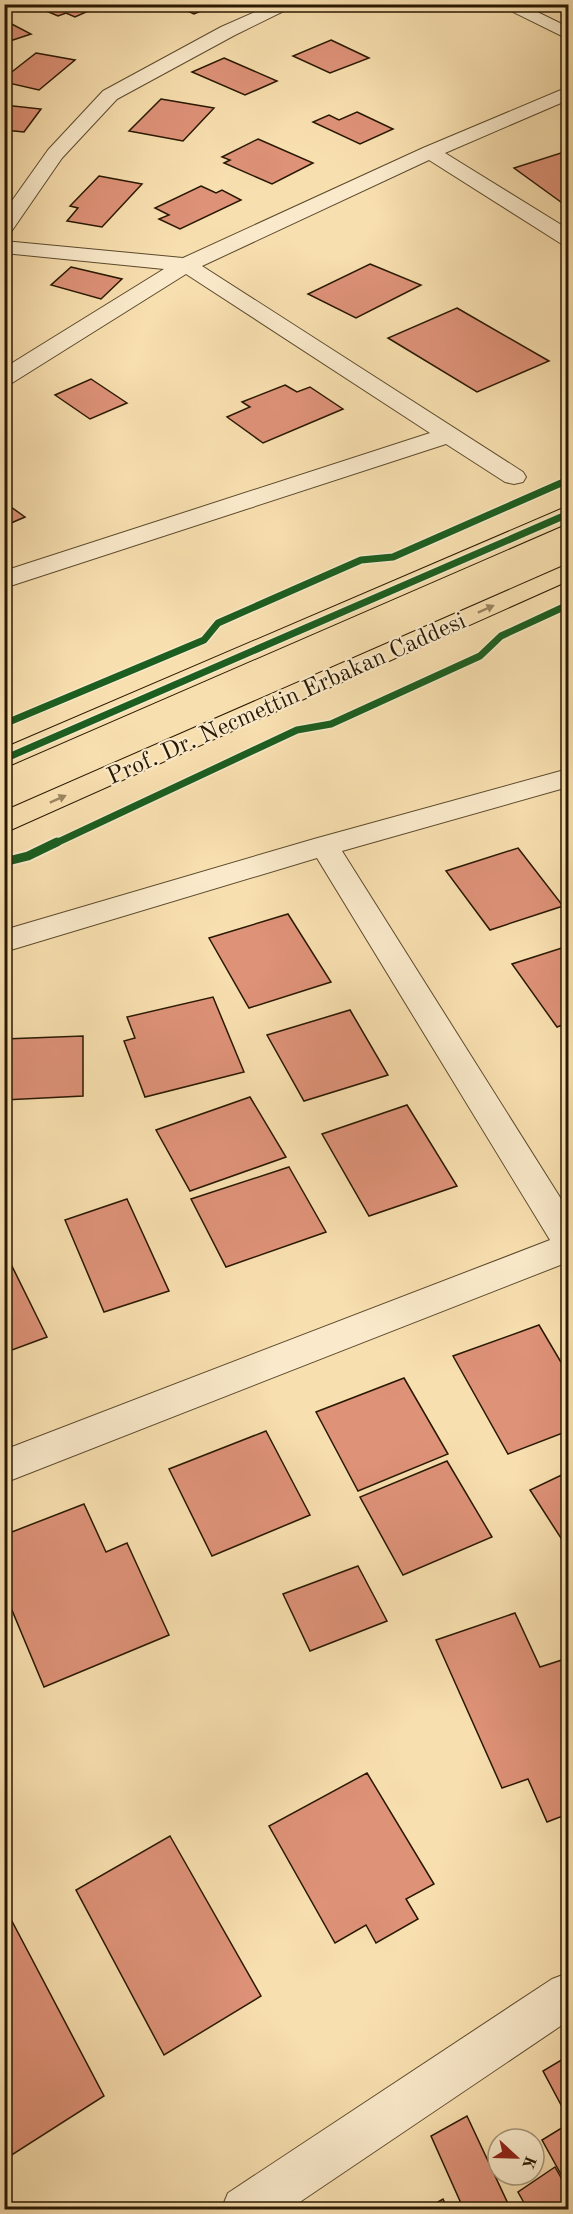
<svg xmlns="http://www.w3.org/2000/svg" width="573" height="2214" viewBox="0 0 573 2214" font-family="'Old Standard TT',serif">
<rect width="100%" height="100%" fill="#f8dfaf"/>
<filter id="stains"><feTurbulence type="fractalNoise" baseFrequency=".00333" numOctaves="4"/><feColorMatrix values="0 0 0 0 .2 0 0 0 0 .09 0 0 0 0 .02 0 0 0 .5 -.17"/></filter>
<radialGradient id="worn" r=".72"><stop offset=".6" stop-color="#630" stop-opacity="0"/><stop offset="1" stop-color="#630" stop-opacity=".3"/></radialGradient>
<g fill="#de9278" stroke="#281801" stroke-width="1.5">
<path d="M104,4L75,17L66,13L58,16L32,5Z"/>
<path d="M172,4H210L204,7L208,8L194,14Z"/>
<path d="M4,20L31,34L4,43Z"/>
<path d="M331,40L369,58L330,73L293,56Z"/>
<path d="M36,53L75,60L39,90L4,82V78Z"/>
<path d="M224,58L277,81L245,95L192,72Z"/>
<path d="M161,99L214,108L183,141L129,131Z"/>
<path d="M4,105L41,109L24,132L4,130Z"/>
<path d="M357,112L393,129L360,144L313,122L329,115L339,120Z"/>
<path d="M258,139L313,163L272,184L224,163L230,160L222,157Z"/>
<path d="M564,152L568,154V204L565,205L514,168Z"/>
<path d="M99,176L142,184L102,227L67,221L78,208L70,206Z"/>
<path d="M201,186L216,193L222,190L241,200L180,229L159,219L169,215L155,208Z"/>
<path d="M370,264L421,285L356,318L308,294Z"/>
<path d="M71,267L122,279L101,299L51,285Z"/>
<path d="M457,308L549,361L477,392L388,338Z"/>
<path d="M91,379L127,403L90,419L55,395Z"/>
<path d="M285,385L297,392L310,387L343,409L263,443L227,417L250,407L242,402Z"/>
<path d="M4,502L25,517L4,526Z"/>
<path d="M518,848L563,906L490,930L446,871Z"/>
<path d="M288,914L331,982L249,1008L209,938Z"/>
<path d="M568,946V1023L557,1027L512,964Z"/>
<path d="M213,997L244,1072L145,1097L124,1041L135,1038L127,1017Z"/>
<path d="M350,1010L388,1075L304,1101L267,1035Z"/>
<path d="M83,1036V1096L4,1100V1039Z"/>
<path d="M250,1097L286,1157L190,1191L156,1130Z"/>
<path d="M407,1105L457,1186L369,1216L322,1134Z"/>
<path d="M289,1167L326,1232L226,1267L191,1199Z"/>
<path d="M127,1199L169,1291L104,1312L65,1220Z"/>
<path d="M4,1250L47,1337L4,1353Z"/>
<path d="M539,1325L568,1374V1431L508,1454L453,1356Z"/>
<path d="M404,1378L448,1454L358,1491L316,1412Z"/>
<path d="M266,1431L310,1515L212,1556L169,1469Z"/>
<path d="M447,1461L492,1537L403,1575L360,1497Z"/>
<path d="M568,1472V1549L530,1490Z"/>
<path d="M84,1504L106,1552L127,1543L169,1635L44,1687L4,1591V1535Z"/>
<path d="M358,1566L387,1621L310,1651L283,1594Z"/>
<path d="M515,1613L540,1667L565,1659L568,1665V1814L547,1822L528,1779L502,1788L436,1640Z"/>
<path d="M367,1773L434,1884L406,1899L418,1919L376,1943L366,1925L335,1943L269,1826Z"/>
<path d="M170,1836L261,1996L164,2055L76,1890Z"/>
<path d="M4,1906L104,2096L7,2158L4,2153Z"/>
<path d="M568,2056V2118L543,2071Z"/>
<path d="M467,2116L511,2210H464L431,2136Z"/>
<path d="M568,2124V2187L542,2140Z"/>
<path d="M555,2167L568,2190V2210H528L518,2192Z"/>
<path d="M443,2199L448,2210H424Z"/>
</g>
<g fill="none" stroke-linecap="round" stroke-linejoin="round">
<defs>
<g id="street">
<path d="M273,4H298L235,35L117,99L62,158L11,232L4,234V212L48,150L103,91L221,27Z"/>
<path d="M497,4H521L568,27V39Z"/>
<path d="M568,87V100L445,153L568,229V244L560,243L429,160L202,266L523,472L526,477L523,482L514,484L505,482L446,444L4,588V571L430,433L186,274L12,383L4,385V368L164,269L4,253V241L183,258L423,148Z"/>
<path d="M568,769V787L342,851L568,1210V1262L4,1483V1450L550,1240L317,858L4,952V930L314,839Z"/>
<path d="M568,1973V2021L288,2210H221L228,2193L552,1979Z"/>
</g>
<g id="primary">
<path d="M568,506V523L4,768V748Z"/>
<path d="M568,564V581L4,833V811Z"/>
</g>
</defs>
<use href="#street" stroke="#5c4a2c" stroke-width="2"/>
<use href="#primary" stroke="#281801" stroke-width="2"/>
<use href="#street" fill="#faeacb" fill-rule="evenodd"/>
<use href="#primary" fill="#f8dfaf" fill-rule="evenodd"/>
<defs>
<g id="cycleway-far1">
<path d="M4,724L204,640L218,623L361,560L393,557L568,480"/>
<path d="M4,759L568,514"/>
<path d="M54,844L297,730L331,724L480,656L501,636L568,605"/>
</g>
<path id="cycleway" d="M4,862L28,856L57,842"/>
</defs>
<use href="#cycleway-far1" stroke="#faeacb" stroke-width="10"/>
<use href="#cycleway" stroke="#faeacb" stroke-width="13"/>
<use href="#cycleway-far1" stroke="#1b5e20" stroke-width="7"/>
<use href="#cycleway" stroke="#1b5e20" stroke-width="9"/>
</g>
<defs><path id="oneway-solid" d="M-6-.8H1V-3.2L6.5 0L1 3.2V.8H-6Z" transform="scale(1.5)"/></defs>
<g fill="#9a8561">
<use href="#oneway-solid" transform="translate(486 609) rotate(-24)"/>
<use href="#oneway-solid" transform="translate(58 799) rotate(-24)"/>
</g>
<g text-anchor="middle" stroke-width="4.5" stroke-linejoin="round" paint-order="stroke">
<g font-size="24" fill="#281801" stroke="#faeacb">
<text transform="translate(286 698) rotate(-24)" y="8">Prof. Dr. Necmettin Erbakan Caddesi</text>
</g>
</g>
<rect width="573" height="2214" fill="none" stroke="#f8dfaf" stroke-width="24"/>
<rect x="6" y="6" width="561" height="2202" fill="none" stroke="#281801" stroke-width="3"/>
<rect x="12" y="12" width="549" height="2190" fill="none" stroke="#281801" stroke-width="1.5"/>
<g transform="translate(516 2157) rotate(112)"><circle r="28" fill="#faeacb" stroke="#a6967a" stroke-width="1.5"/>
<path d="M0-4.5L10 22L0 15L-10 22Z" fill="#8f2418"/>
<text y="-9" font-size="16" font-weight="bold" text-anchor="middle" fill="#281801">K</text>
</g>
<rect width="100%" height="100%" filter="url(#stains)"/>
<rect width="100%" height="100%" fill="url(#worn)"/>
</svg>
